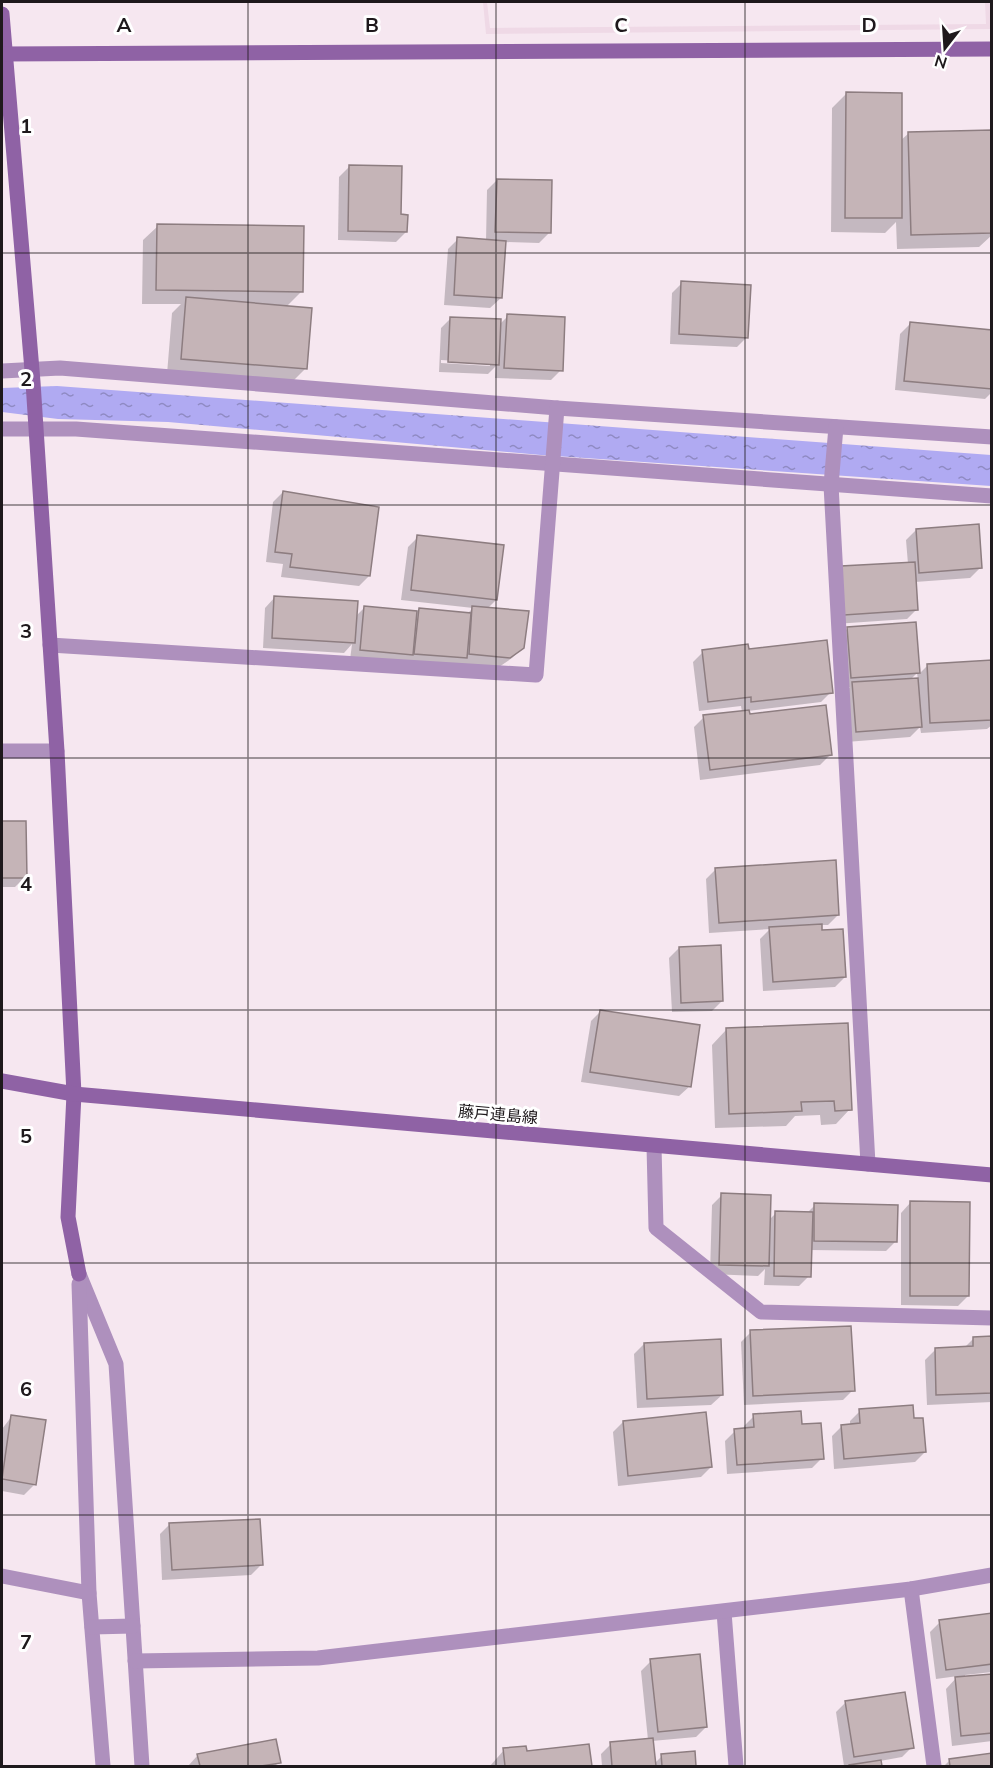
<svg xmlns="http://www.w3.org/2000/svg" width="993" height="1768" viewBox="0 0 993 1768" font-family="Mulish,'Noto Sans JP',sans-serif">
<defs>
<pattern id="water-ripples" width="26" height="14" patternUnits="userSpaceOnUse" patternTransform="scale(1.5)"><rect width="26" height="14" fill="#b0aaf2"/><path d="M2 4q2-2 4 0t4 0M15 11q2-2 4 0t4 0" fill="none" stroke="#8f8ac3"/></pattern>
</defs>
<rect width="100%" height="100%" fill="#f6e7f0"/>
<path fill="#efd9e6" d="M483,2H487L490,28L986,24L985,2H991V29L486,34Z"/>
<path fill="url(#water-ripples)" d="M57,386L991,455V486L541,455L168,422L58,419L2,412V388Z"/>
<g fill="#0003" fill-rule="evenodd">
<path d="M846,94L900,141L909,133L991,131L992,235L979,247L897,249L896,222L885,233L831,232L832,108Z"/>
<path d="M349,167L400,215L406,232L396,242L338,240L339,177Z"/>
<path d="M497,180L549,233L539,243L504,242L501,298L490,308L444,305L448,249L458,239L486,241L487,190Z"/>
<path d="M158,226L302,291L286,307L306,368L291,383L167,374L172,313L181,304H142L143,240Z"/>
<path d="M682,283L747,337L737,347L670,344L672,293Z"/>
<path d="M508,316L561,370L551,380L495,378L496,366L488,374L439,372L441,328L451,318L500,324ZM441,360L490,363V366L441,363Z"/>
<path d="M910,324L992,332V392L985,399L895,390L900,334Z"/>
<path d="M283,492L369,576L359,586L281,577L283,564L266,562L273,502Z"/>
<path d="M916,530L981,567L970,578L915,582L917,609L907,619L835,624L842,568L908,564L906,540Z"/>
<path d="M418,537L496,600L487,609L523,647L512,658L499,667L350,660L352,644L344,653L263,648L265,608L275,597L355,617L364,608L467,614L473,608L401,600L408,547Z"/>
<path d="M915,624L919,674L928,665L992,661V725L987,729L921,733L920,727L910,737L846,742L843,694L850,687H841L837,639L847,629ZM917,673L918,680H910Z"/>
<path d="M747,650L831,692L821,702L748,711L749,716L830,755L820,765L700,780L694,727L704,717L742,712L741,706L699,711L693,662L703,652Z"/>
<path d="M24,822L25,877L15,887H2V823Z"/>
<path d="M716,869L838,915L828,925H820L821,932L845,977L835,987L763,991L760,939L770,929L709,933L706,879Z"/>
<path d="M679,948L722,1001L712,1011L672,1012L669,958Z"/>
<path d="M601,1011L690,1086L679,1096L581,1082L591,1021Z"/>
<path d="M726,1030L850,1109L836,1124L821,1125L820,1115L795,1116L786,1126L715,1128L712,1045Z"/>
<path d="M722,1195L769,1220L776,1213L806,1214L815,1205L896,1241L886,1251L810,1250L809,1276L799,1286L764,1285L765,1269L758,1276L710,1274L712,1205Z"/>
<path d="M911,1202L968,1296L958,1306L901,1305V1213Z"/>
<path d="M751,1332L853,1390L843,1400L744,1405L741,1342Z"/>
<path d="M992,1338V1402L927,1405L925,1360L935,1350L964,1348L973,1339Z"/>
<path d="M644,1344L722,1395L711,1405L637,1408L634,1354Z"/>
<path d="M860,1411L913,1420L925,1452L915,1462L834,1469L832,1436L842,1426L850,1425V1421Z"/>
<path d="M12,1416L35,1484L24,1495L2,1491V1429Z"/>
<path d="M754,1416L822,1458L812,1468L727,1474L725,1441L735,1431L744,1430V1426Z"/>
<path d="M623,1422L711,1467L701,1477L618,1486L613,1432Z"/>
<path d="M170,1524L261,1565L251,1575L162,1580L160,1534Z"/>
<path d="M992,1615V1672L965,1675V1678L992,1675V1741L952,1746L946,1689L958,1676L936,1679L930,1632L940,1622Z"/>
<path d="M651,1661L706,1727L696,1737L652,1741L654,1764L662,1756L694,1753L695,1766H602L601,1754L611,1744L648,1740L641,1671Z"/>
<path d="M846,1702L912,1747L902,1757L880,1761L881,1766H844L836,1712Z"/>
<path d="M588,1745L590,1766H490L504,1750L526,1752Z"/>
<path d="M198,1755L279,1762L275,1766H188Z"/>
<path d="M992,1755V1766H944L950,1760Z"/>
</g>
<g fill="#c5b4b7" stroke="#8d7d80" stroke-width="1.5">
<path d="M846,92L902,93V218H845Z"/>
<path d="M992,130V233L911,235L908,132Z"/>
<path d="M349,165L402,166L401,214L408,215L407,232L348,231Z"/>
<path d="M497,179L552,180L551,233L495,232Z"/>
<path d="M157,224L304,226L303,292L156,290Z"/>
<path d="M457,237L506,241L502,298L454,295Z"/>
<path d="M681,281L751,285L748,338L679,334Z"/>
<path d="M186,297L312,308L307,369L181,359Z"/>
<path d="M507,314L565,317L563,371L504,368Z"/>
<path d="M450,317L501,319L499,365L448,362Z"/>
<path d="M910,322L992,330V389L904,381Z"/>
<path d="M283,491L379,507L370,576L290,567L292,554L275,552Z"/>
<path d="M979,524L982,568L919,573L916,529Z"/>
<path d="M417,535L504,545L497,600L411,590Z"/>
<path d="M915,562L918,610L844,615L841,566Z"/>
<path d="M274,596L358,601L355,643L272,638Z"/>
<path d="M364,606L417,611L413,655L360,650Z"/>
<path d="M472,606L529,611L524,648L510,658L469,654Z"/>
<path d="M419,608L471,613L467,658L414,654Z"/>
<path d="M916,622L920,673L851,678L847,627Z"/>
<path d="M827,640L833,693L751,702V697L708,702L702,650L748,644L749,649Z"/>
<path d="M992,660V720L930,723L927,664Z"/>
<path d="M918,678L922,727L856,732L852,682Z"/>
<path d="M826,705L832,755L710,770L703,715L749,710L750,714Z"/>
<path d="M2,821H26L27,878H2Z"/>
<path d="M836,860L839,915L719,923L715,868Z"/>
<path d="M822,924V930L843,929L846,977L773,982L769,927Z"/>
<path d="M721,945L723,1001L681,1003L679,947Z"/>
<path d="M600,1010L700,1025L691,1087L590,1072Z"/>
<path d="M848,1023L852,1110L835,1111L834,1101L801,1102L802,1111L729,1114L726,1028Z"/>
<path d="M721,1193L771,1195L769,1266L719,1265Z"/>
<path d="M910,1201L970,1202L969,1296H910Z"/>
<path d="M814,1203L898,1205L897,1242L814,1241Z"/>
<path d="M775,1211L813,1212L811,1277L774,1276Z"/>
<path d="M851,1326L855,1391L753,1396L750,1330Z"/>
<path d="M992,1336V1393L936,1395L935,1348L973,1346V1337Z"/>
<path d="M721,1339L723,1395L647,1399L644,1343Z"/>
<path d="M913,1405L914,1418H923L926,1452L844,1459L841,1425L860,1423L859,1409Z"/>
<path d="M801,1411L802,1424L821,1423L824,1459L737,1465L734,1429L754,1427L753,1414Z"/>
<path d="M706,1412L712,1467L628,1476L623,1421Z"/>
<path d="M11,1415L46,1420L36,1485L2,1479Z"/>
<path d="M260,1519L263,1565L172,1570L169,1523Z"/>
<path d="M992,1613V1664L946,1670L939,1620Z"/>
<path d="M700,1654L707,1727L658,1732L650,1659Z"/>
<path d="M992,1674V1733L961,1736L955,1677Z"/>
<path d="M905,1692L914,1748L854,1757L845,1701Z"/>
<path d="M653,1738L656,1766H612L610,1742Z"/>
<path d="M276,1739L281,1763L261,1766H200L197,1754Z"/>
<path d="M589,1744L592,1766H505L503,1748L526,1746L527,1751Z"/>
<path d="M695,1751L696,1766H662L661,1754Z"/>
<path d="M992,1753V1766H950L949,1759Z"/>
<path d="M881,1760L882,1766H849V1765Z"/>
</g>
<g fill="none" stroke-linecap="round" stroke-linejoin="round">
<g stroke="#ae90bd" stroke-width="15">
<path d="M2,371L60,368L557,408L992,437"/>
<path d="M836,427L831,485L868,1164"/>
<path d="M2,429H76L992,496"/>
<path d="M50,645L536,675L557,408"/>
<path d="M2,751H57"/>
<path d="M654,1146L656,1228L761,1312L992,1318"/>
<path d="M79,1274L116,1364L142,1766"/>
<path d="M79,1284L89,1593L103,1766"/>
<path d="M2,1576L89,1593"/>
<path d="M911,1589L934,1766"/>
<path d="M724,1612L736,1766"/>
<path d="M92,1627L133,1626"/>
<path d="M135,1661L318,1658L911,1589L992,1575"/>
</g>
<g stroke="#8f62a5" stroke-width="15">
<path d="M2,14L33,382L57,751L74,1094L68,1217L79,1274"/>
<path d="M2,54L992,49"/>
<path d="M2,1081L74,1094L992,1175"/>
</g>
</g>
<path fill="none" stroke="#1e191c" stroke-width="1.5" stroke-opacity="0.55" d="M248,2V1766M496,2V1766M745,2V1766M2,253H992M2,505H992M2,758H992M2,1010H992M2,1263H992M2,1515H992"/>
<g text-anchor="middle" stroke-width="6" stroke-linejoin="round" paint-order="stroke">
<g font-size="16" fill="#1e191c" stroke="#fff">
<text transform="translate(498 1114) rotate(5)" y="6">藤戸連島線</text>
</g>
</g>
<g font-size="20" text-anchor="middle" font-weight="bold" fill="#1e191c" stroke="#fff" stroke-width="6" stroke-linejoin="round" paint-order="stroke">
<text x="124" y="32">A</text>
<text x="372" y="32">B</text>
<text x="621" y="32">C</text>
<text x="869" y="32">D</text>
<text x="26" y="133">1</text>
<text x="26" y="386">2</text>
<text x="26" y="638">3</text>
<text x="26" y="891">4</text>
<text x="26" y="1143">5</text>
<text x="26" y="1396">6</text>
<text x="26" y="1649">7</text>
</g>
<rect width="993" height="1768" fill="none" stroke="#1e191c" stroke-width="6"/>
<g transform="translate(945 48) rotate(197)" stroke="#ffffff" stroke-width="4.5" paint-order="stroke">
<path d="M0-4.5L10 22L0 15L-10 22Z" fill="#1e191c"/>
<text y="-9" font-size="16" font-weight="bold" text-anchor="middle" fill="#1e191c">N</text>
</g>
</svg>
